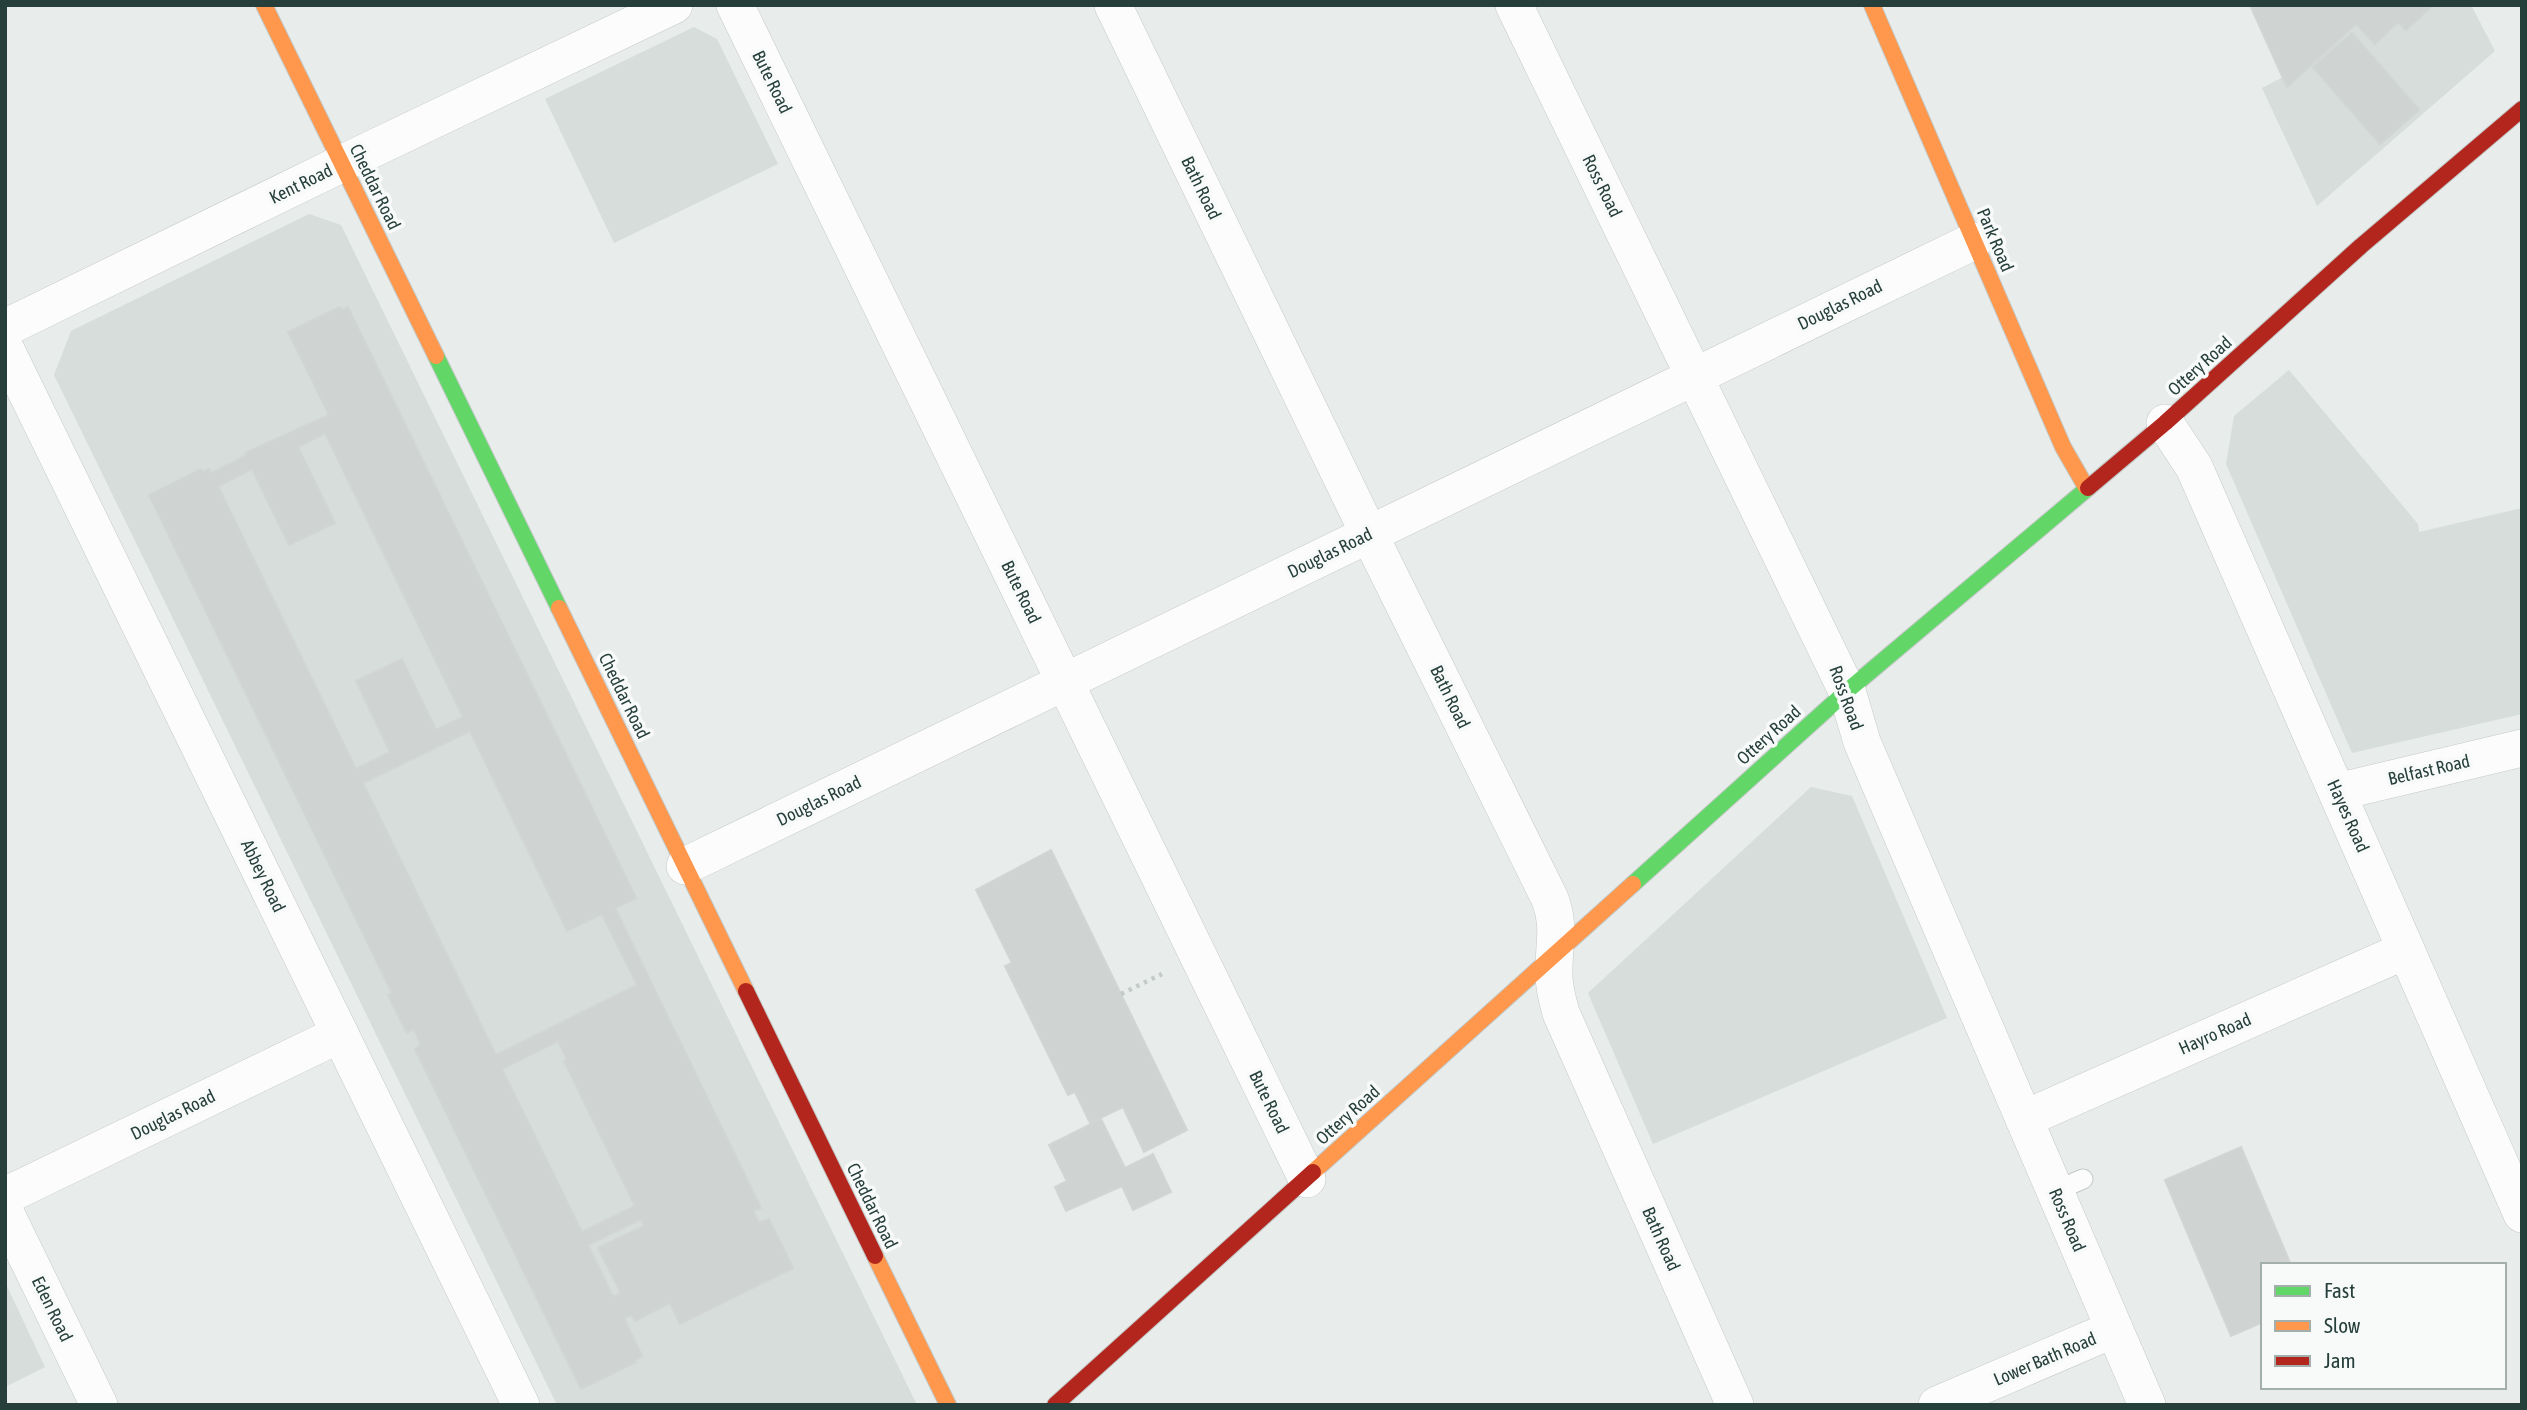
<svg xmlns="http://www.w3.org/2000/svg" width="2527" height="1410" viewBox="0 0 2527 1410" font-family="'Asap Condensed',sans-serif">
<rect width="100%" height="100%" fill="#e8ecea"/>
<g fill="#d6dddb">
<path d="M2249,5H2471L2495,51L2317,206L2262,88L2283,77Z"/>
<path d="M694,27L717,39L778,164L614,243L545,99Z"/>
<path d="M309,214L341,225L917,1405H557L54,375L71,331Z"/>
<path d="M2289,370L2418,524L2419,532L2522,508V714L2352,753L2226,464L2234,416Z"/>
<path d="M1811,787L1852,796L1947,1018L1653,1144L1588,993Z"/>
<path d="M5,1282L45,1367L5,1387Z"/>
</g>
<g fill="#cfd3d2" stroke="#d1d5d3" stroke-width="2" fill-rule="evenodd">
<path d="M2250,5H2433L2406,30L2398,22L2375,44L2356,24L2287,87Z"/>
<path d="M2352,33L2419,110L2380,144L2313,67Z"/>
<path d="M340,307L342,310L348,307L636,898L615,908L761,1208L753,1211L759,1223L769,1219L793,1268L680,1324L670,1303L635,1321L632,1315L624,1318L642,1356L635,1360L636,1362L581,1389L415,1049L421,1045L414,1029L407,1033L388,995L392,993L149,495L201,469L203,472L209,469L211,473L246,456L245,453L329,415L288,332ZM325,433L463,717L436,730L402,659L356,681L390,752L356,769L218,486L252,469L289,545L335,523L298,447ZM470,731L567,931L602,914L637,985L496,1055L363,783ZM558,1041L567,1059L564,1061L635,1206L582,1232L502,1069ZM641,1219L644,1226L598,1248L621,1293L613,1297L588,1245Z"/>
<path d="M1051,850L1187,1130L1144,1152L1123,1107L1090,1123L1075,1092L1068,1095L1005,966L1012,963L976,890Z"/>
<path d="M1101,1119L1125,1168L1153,1154L1171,1192L1133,1210L1122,1186L1066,1211L1055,1187L1067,1181L1049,1145Z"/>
<path d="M2241,1147L2291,1265H2263V1322L2231,1336L2165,1180Z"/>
</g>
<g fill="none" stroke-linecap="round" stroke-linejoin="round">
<defs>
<path id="lane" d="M2055,1191L2083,1179"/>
<g id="street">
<path d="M735,5L1307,1179"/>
<path d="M1113,5L1369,534L1550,899C1560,926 1554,942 1554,970C1553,984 1557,999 1561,1013L1735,1405"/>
<path d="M1514,5L1847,691L1862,742L2147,1405"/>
<path d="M5,328L341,164L674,5"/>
<path d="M5,348L521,1405"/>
<path d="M2165,423L2194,467L2522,1214"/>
<path d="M2337,792L2522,748"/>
<path d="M685,866L1974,241"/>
<path d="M2024,1119L2406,950"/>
<path d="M5,1196L340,1034"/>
<path d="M5,1212L99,1405"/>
<path d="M1937,1405L2114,1329"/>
</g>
<g id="fast">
<path d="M436,356L559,608"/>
<path d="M1633,884L1847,691L2088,488"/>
</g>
<g id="slow">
<path d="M264,5L436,356"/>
<path d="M1872,5L2063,447L2086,487"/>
<path d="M559,608L746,991"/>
<path d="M1313,1172L1633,884"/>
<path d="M875,1256L948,1405"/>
</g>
<g id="jam">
<path d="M2088,488L2165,423L2361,246L2522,109"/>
<path d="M746,991L875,1256"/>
<path d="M1055,1405L1313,1172"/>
</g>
</defs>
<use href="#lane" stroke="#c5c9c8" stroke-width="21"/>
<use href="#street" stroke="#c5c9c8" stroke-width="38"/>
<use href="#fast" stroke="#c2c8c6" stroke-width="18"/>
<use href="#slow" stroke="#c2c8c6" stroke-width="18"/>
<use href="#jam" stroke="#c2c8c6" stroke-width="18"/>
<path stroke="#c3cbca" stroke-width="4.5" stroke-dasharray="3.5 5" stroke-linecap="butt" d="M1121,994L1162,974"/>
<use href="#lane" stroke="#fcfcfc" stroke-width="19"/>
<use href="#street" stroke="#fcfcfc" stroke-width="37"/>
<use href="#fast" stroke="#63d668" stroke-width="16"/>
<use href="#slow" stroke="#ff974d" stroke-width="16"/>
<use href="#jam" stroke="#b3261e" stroke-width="16"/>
</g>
<g text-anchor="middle" stroke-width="7" stroke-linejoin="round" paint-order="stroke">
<g font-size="18" fill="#263f3b" stroke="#f7faf9">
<text transform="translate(772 82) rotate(64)" y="6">Bute Road</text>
<text transform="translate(301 184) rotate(-26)" y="6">Kent Road</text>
<text transform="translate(1602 186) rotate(64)" y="6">Ross Road</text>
<text transform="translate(375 187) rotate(64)" y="6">Cheddar Road</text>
<text transform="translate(1201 188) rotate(64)" y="6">Bath Road</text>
<text transform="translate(1995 240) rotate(67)" y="6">Park Road</text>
<text transform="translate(1840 305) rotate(-26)" y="6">Douglas Road</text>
<text transform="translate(2200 366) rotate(-42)" y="6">Ottery Road</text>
<text transform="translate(1330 553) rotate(-26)" y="6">Douglas Road</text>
<text transform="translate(1021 592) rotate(64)" y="6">Bute Road</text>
<text transform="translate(624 696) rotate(64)" y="6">Cheddar Road</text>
<text transform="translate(1450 697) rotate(64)" y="6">Bath Road</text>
<text transform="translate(1846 698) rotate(70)" y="6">Ross Road</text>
<text transform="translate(1769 735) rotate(-42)" y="6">Ottery Road</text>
<text transform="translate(2429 770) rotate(-13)" y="6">Belfast Road</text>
<text transform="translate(819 801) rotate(-26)" y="6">Douglas Road</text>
<text transform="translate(2348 816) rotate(66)" y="6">Hayes Road</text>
<text transform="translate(263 876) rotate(64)" y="6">Abbey Road</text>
<text transform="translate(2215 1034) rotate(-24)" y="6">Hayro Road</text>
<text transform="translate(1269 1102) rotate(64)" y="6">Bute Road</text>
<text transform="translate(173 1115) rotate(-26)" y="6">Douglas Road</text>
<text transform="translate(1348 1115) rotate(-42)" y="6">Ottery Road</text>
<text transform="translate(872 1206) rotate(64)" y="6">Cheddar Road</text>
<text transform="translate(2067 1220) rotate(67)" y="6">Ross Road</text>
<text transform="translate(1661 1239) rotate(66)" y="6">Bath Road</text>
<text transform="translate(52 1309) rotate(64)" y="6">Eden Road</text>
<text transform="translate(2045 1359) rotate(-23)" y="6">Lower Bath Road</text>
</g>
</g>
<rect width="2527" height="1410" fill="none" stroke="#263f3b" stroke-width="14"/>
<rect x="2261" y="1263" width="245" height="126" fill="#f7faf9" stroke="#a3afad" stroke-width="2"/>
<rect x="2275" y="1286" width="35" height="10" fill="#63d668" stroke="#a3afad" stroke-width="2"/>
<text x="2324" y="1298" font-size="21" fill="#263f3b">Fast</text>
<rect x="2275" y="1321" width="35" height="10" fill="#ff974d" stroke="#a3afad" stroke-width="2"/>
<text x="2324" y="1333" font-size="21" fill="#263f3b">Slow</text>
<rect x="2275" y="1356" width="35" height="10" fill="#b3261e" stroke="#a3afad" stroke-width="2"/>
<text x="2324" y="1368" font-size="21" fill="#263f3b">Jam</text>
</svg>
